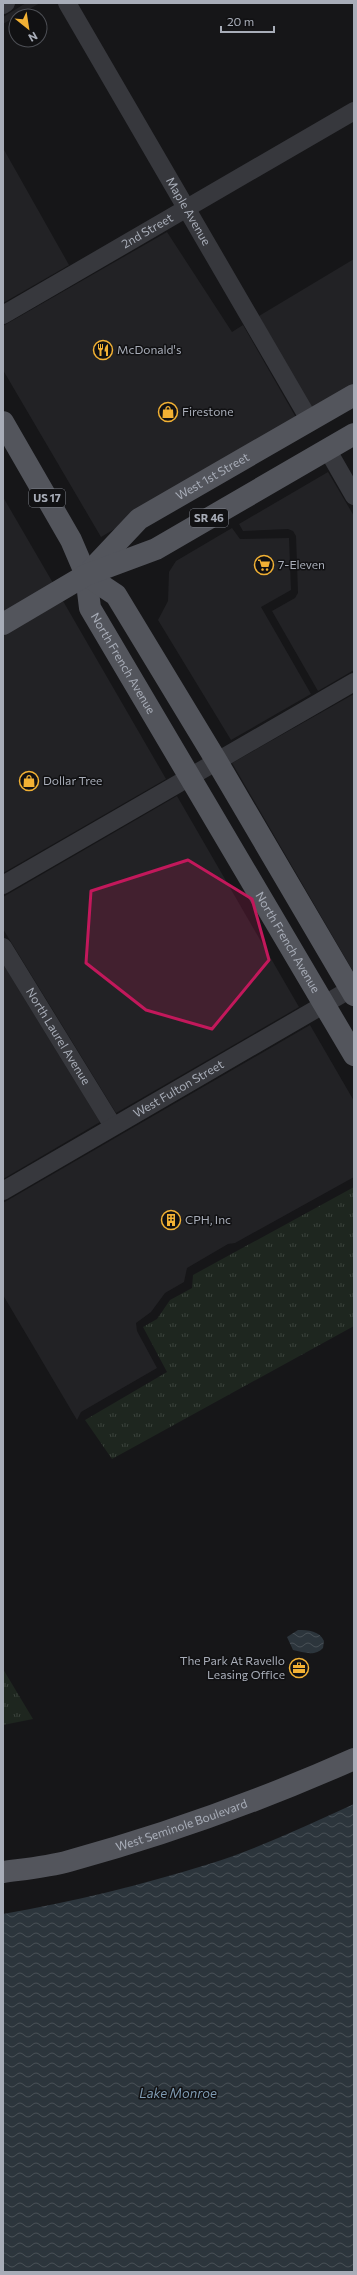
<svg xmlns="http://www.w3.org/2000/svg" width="357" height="2275" viewBox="0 0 357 2275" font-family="Commissioner,sans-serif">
<defs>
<pattern id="grass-tufts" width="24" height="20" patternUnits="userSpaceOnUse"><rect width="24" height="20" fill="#1e261f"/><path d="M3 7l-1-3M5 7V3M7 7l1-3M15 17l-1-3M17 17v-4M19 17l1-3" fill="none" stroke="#3c433d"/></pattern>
<pattern id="water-waves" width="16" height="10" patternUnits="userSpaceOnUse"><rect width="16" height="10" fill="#2c353c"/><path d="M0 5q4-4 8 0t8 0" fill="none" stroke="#485056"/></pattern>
</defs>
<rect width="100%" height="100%" fill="#161618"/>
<g fill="#222225">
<path d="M26,3H40L3,24V17Z"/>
<path d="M3,148L69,265L3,303Z"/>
<path d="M167,232L232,332L243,325L298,421L101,537L3,370V326Z"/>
<path d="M354,259V388L313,412L259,316Z"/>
<path d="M328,472L354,516V670L318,691L272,611L295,598L298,593L296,536L293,531L288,529L243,531L239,524Z"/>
<path d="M3,497L53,583L3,612Z"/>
<path d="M232,528L240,539L289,538L291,590L261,607L311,694L231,740L158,620L168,601L169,572L176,561Z"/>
<path d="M63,601L166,779L3,873V636Z"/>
<path d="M354,694V973L232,763Z"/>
<path d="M177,796L299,1007L116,1113L3,929V897Z"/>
<path d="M3,964L100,1122L3,1179Z"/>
<path d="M310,1025L354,1101V1177L235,1243L228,1244L187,1268L184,1282L165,1293L151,1312L136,1323L137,1331L157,1368L81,1412L77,1420L3,1295V1203Z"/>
</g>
<g fill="url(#grass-tufts)">
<path d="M354,1187V1326L112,1459L85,1420L167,1372L143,1327L157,1319L170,1300L192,1288L193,1275Z"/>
<path d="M3,1669L33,1719L3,1725Z"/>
</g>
<g fill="url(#water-waves)">
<path d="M298,1630C308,1630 320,1631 324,1641L323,1648C315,1657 303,1652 293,1650L287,1637Z"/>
<path d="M354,1804V2272H3V1914C72,1902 141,1885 209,1864C258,1849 307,1825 354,1804Z"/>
</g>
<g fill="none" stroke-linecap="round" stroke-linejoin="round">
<g stroke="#37383d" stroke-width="18">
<path id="s1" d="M67,3L310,421"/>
<path d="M3,5L6,3"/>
<path id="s2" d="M3,315L354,111"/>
<path d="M327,449L354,496"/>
<path d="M3,885L354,682"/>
<path id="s3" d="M3,947L113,1126"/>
<path id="s4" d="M3,1191L354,987"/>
</g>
<g stroke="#53555c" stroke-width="22">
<path id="s5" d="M3,422L71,540L86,575L90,608L354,1055"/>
<path id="s6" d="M91,570L139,519L354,395"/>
<path d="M86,575L116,595L216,760L354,995"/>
<path d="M3,624L86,575L156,549L354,434"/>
<path id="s7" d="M3,1872C25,1869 48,1867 69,1861C164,1835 264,1799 354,1759"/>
</g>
</g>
<path fill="#c2185b" fill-opacity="0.2" stroke="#c2185b" stroke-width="3" stroke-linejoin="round" d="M188,860L252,899L269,960L212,1029L146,1010L86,963L91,891Z"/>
<defs>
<symbol id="restaurant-ring" viewBox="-11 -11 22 22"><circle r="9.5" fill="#111113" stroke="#f2b134" stroke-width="1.5"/><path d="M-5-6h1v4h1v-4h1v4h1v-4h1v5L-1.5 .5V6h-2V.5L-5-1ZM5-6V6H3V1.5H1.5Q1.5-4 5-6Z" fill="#f2b134"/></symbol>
<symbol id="shop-ring" viewBox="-11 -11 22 22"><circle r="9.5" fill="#111113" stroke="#f2b134" stroke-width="1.5"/><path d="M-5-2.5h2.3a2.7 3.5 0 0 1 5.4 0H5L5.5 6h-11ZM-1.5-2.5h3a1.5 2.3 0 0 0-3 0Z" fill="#f2b134"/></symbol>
<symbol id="supermarket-ring" viewBox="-11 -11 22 22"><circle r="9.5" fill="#111113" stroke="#f2b134" stroke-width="1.5"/><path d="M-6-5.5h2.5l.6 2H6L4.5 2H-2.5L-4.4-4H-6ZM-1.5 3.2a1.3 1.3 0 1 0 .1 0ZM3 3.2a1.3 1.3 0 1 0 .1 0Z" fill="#f2b134"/></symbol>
<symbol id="building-ring" viewBox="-11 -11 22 22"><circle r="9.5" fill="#111113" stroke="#f2b134" stroke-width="1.5"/><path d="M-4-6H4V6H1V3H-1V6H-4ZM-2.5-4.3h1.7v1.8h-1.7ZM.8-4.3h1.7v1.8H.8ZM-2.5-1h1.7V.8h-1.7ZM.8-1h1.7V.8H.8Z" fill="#f2b134"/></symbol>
<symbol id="office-ring" viewBox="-11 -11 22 22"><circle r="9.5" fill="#111113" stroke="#f2b134" stroke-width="1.5"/><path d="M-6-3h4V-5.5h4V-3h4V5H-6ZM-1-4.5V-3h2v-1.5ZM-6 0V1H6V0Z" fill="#f2b134"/></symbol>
</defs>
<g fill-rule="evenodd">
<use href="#restaurant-ring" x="92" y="339" width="22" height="22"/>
<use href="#shop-ring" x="157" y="401" width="22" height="22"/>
<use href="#supermarket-ring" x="253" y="554" width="22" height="22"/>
<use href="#shop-ring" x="18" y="770" width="22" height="22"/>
<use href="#building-ring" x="160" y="1209" width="22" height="22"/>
<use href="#office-ring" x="288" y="1657" width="22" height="22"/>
</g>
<g text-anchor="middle" stroke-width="3" stroke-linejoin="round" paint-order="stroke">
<g fill="#111113" stroke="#7b7e86" stroke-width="1">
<rect x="29" y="489" width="36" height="18" rx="3"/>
<rect x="190" y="509" width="38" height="18" rx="3"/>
</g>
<g font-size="11" font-weight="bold" fill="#a8adb8">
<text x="47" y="502">US 17</text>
<text x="209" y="522">SR 46</text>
</g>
<g font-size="12" fill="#a8adb8" stroke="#111113">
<text dy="4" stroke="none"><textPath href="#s1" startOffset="241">Maple Avenue</textPath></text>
<text dy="4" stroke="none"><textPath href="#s2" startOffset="167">2nd Street</textPath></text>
<text dy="4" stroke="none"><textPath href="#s6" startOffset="155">West 1st Street</textPath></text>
<text dy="4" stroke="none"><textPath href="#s5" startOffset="272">North French Avenue</textPath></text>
<text dy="4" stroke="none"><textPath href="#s5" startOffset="596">North French Avenue</textPath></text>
<text dy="4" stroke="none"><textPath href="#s3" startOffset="105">North Laurel Avenue</textPath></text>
<text dy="4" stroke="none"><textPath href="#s4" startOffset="203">West Fulton Street</textPath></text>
<text dy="4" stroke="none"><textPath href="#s7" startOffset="185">West Seminole Boulevard</textPath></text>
</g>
<g font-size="12" fill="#a8adb8" stroke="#111113" text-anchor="start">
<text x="117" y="354">McDonald's</text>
<text x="182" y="416">Firestone</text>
<text x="278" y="569">7-Eleven</text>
<text x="43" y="785">Dollar Tree</text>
<text x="185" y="1224">CPH, Inc</text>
<text x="285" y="1665" text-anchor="end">The Park At Ravello<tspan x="285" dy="14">Leasing Office</tspan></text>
</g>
<g font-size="13" font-style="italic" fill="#7f9bb3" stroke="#111113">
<text x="178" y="2098">Lake Monroe</text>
</g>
</g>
<rect width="357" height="2275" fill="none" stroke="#a8adb8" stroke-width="8"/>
<g transform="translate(28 28) rotate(150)"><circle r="19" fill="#111113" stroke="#4d4f55"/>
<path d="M0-3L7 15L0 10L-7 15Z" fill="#f2b134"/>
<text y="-6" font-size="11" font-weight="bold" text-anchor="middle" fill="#a8adb8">N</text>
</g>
<path d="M221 26v6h53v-6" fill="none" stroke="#a8adb8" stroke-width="2"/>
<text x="227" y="26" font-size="12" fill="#a8adb8" stroke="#111113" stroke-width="3" paint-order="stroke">20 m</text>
</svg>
